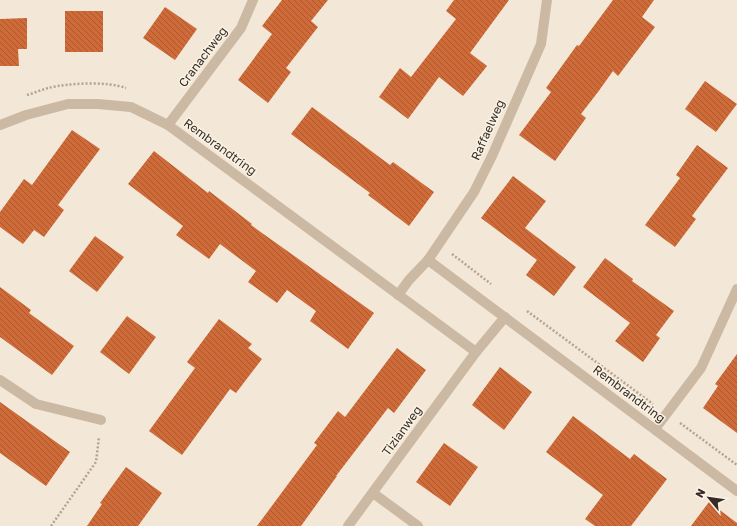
<svg xmlns="http://www.w3.org/2000/svg" width="737" height="526" viewBox="0 0 737 526" font-family="'Golos Text',sans-serif">
<defs>
<pattern id="building-back-hatch" width="6" height="6" patternUnits="userSpaceOnUse"><rect width="6" height="6" fill="#cf6b39"/><path d="M-1 5l2 2M0 0l6 6M5-1l2 2" fill="none" stroke="#a95830"/></pattern>
</defs>
<rect width="100%" height="100%" fill="#f3e8d7"/>
<g fill="url(#building-back-hatch)">
<path d="M282,0H328L311,21L318,27L286,68L291,72L268,103L238,80L272,34L262,26Z"/>
<path d="M454,0H509L470,53L487,66L463,96L439,77L408,119L379,97L400,68L411,77L456,19L446,11Z"/>
<path d="M613,0H654L642,17L655,27L618,76L613,71L598,92L581,114L586,118L555,161L519,135L551,92L546,88L577,45L579,46Z"/>
<path d="M165,7L197,29L175,60L143,38Z"/>
<rect x="65" y="11" width="38" height="41"/>
<path d="M27,18V49H18L19,66H0V19Z"/>
<path d="M705,81L737,104L716,132L685,109Z"/>
<path d="M312,107L390,165L393,162L434,192L409,226L368,195L370,193L291,134Z"/>
<path d="M72,130L100,149L58,205L64,210L44,237L34,230L23,244L0,227V212L24,179L32,185Z"/>
<path d="M697,145L728,168L692,216L696,219L675,247L645,225L680,178L676,175Z"/>
<path d="M154,151L208,193L209,191L252,224L251,225L374,313L348,349L310,321L316,311L287,290L277,303L248,282L256,271L220,244L209,259L176,235L183,226L128,184Z"/>
<path d="M513,176L546,201L525,228L576,267L554,296L526,275L537,260L481,218Z"/>
<path d="M95,236L124,257L97,292L69,271Z"/>
<path d="M605,258L633,279L632,281L674,311L656,335L660,338L643,362L615,341L630,323L583,287Z"/>
<path d="M0,287L31,310L29,313L74,346L52,375L0,337Z"/>
<path d="M127,316L156,337L129,374L100,352Z"/>
<path d="M219,319L252,344L248,348L262,359L236,393L230,389L182,455L149,431L195,368L187,362Z"/>
<path d="M397,348L426,370L394,413L388,408L336,476H337L301,526H257L317,445L314,443L338,411L345,417Z"/>
<path d="M737,354V433L703,408L718,386L715,384Z"/>
<path d="M500,367L532,392L504,430L472,405Z"/>
<path d="M0,402L70,452L46,486L0,453Z"/>
<path d="M573,416L630,459L634,454L667,479L631,526H595L585,519L603,495L546,452Z"/>
<path d="M444,443L478,467L450,506L416,482Z"/>
<path d="M126,467L162,493L138,526H87L102,504L100,503Z"/>
<path d="M709,502L737,523V526H691Z"/>
</g>
<g fill="none" stroke-linecap="round" stroke-linejoin="round">
<g stroke="#b7a38d" stroke-width="2.5" stroke-dasharray="2 2" stroke-linecap="butt">
<path d="M27,95C34,93 41,90 48,88C69,83 107,81 126,88"/>
<path d="M452,254L491,284"/>
<path d="M527,311L653,404"/>
<path d="M680,423L737,465"/>
<path d="M51,526L96,462L99,437"/>
</g>
<g stroke="#ccb9a3" stroke-width="10">
<path d="M0,125L26,115L68,104H98L131,107L168,125L476,352"/>
<path d="M168,125L241,28L253,0"/>
<path d="M428,260L737,491"/>
<path d="M398,295L409,280L428,260L474,192L492,156L541,44L547,0"/>
<path d="M0,380L36,404L101,420"/>
<path d="M655,429L701,368L737,289"/>
<path d="M373,493L418,526"/>
<path d="M348,526L476,352L505,317"/>
</g>
</g>
<g text-anchor="middle" stroke-width="3" stroke-linejoin="round" paint-order="stroke">
<g font-size="12" fill="#362c25" stroke="#faf2e4">
<text transform="translate(203 57) rotate(-53)" y="4">Cranachweg</text>
<text transform="translate(488 130) rotate(-66)" y="4">Raffaelweg</text>
<text transform="translate(220 147) rotate(36)" y="4">Rembrandtring</text>
<text transform="translate(629 394) rotate(37)" y="4">Rembrandtring</text>
<text transform="translate(402 431) rotate(-54)" y="4">Tizianweg</text>
</g>
</g>
<g transform="translate(709 498) rotate(299)" stroke="#faf2e4" stroke-width="3" paint-order="stroke">
<path d="M0-3L7 15L0 10L-7 15Z" fill="#362c25"/>
<text y="-6" font-size="11" font-weight="bold" text-anchor="middle" fill="#362c25">N</text>
</g>
</svg>
